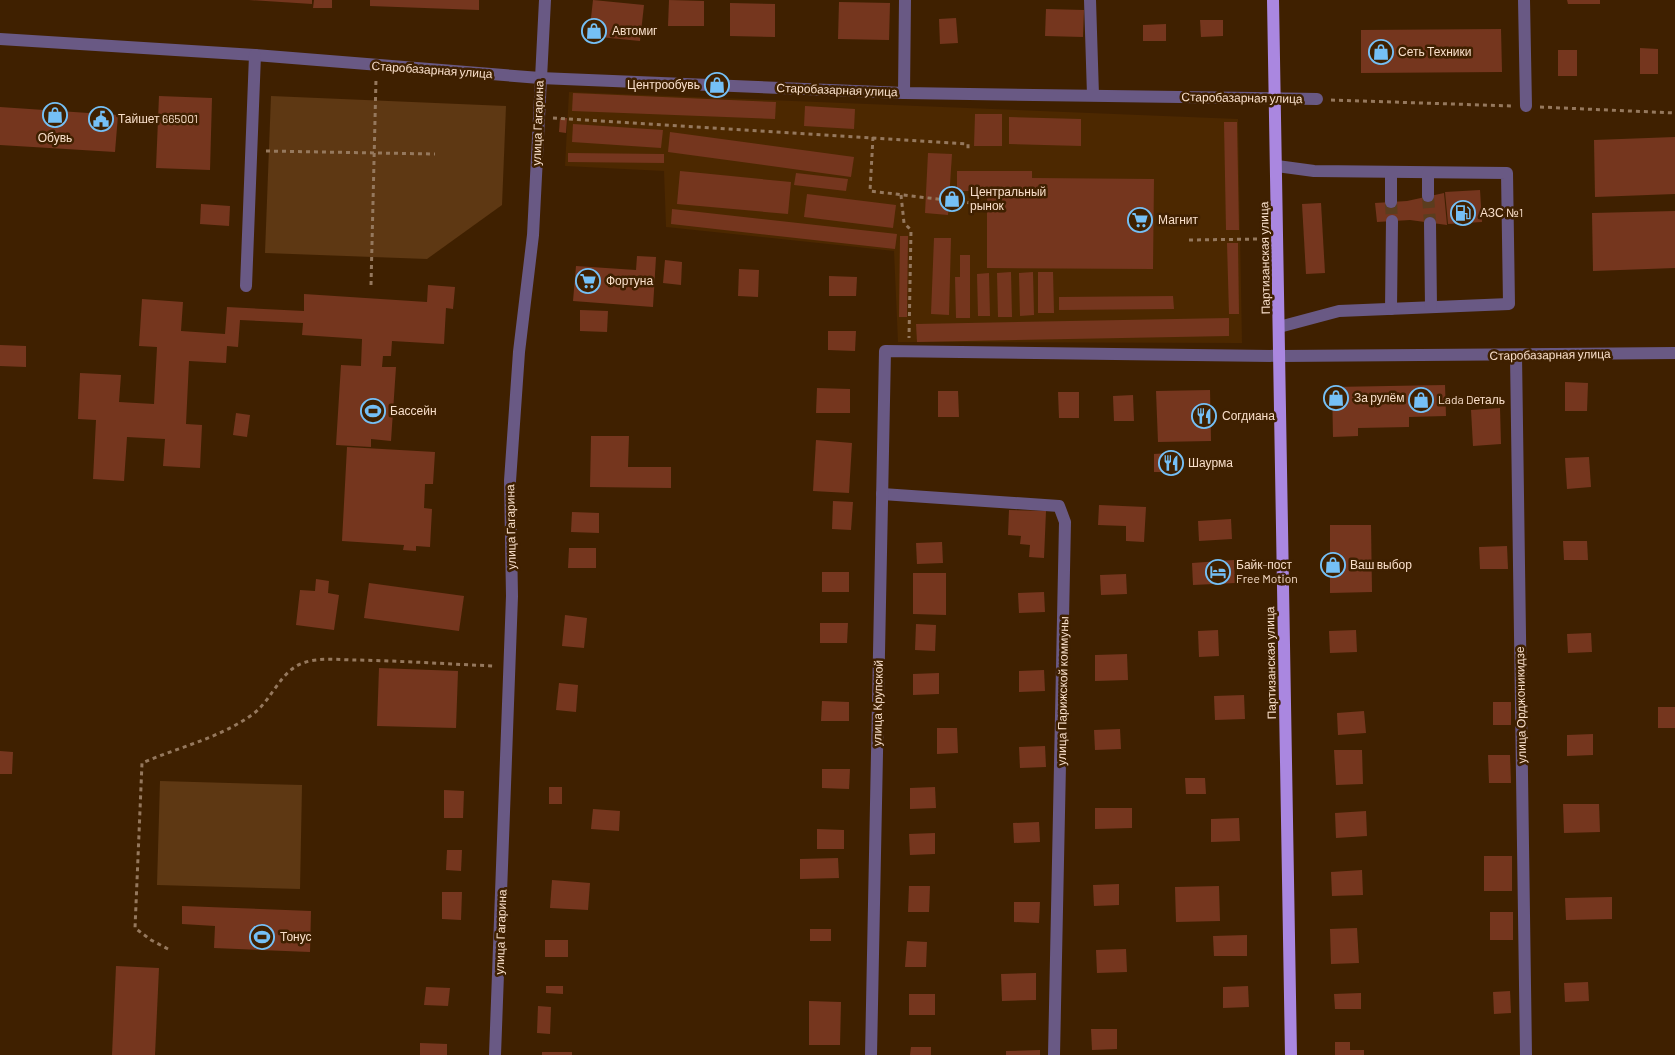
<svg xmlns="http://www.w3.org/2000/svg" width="1675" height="1055" viewBox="0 0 1675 1055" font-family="Barlow,sans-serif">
<rect width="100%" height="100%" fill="#3f2000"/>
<path fill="#4c2800" d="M569,92L1238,119L1242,343L898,342L894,251L666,227L664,171L565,166Z"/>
<g fill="#5e3813">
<path d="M271,96L506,106L502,205L427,259L265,253Z"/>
<path d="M160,781L302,785L300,889L157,885Z"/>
</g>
<g fill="#75361e">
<path d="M249,0H312V4Z"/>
<path d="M314,0H332V8H313Z"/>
<path d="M370,0H479V10L370,6Z"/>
<path d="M593,0L644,5L640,41L589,36Z"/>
<path d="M669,0L704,1V26H668Z"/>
<path d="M1567,0H1600V4H1568Z"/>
<path d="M839,2L890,3L889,40L838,39Z"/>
<path d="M730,3L775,4V37L730,36Z"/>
<path d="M1046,9L1084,10L1083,37L1045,36Z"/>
<path d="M956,18L958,43L940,44L939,19Z"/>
<path d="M1200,20H1223V36L1201,37Z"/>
<path d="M1166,24V41H1143V25Z"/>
<path d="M1501,29L1502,72L1361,73V30Z"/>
<path d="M1640,48L1658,49V74H1640Z"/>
<rect x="1558" y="50" width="19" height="26"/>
<path d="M573,93L776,102L775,119L572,111Z"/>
<path d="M159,96L212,98L210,170L156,168Z"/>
<path d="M805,106L855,109L854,129L804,126Z"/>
<path d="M0,107L118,115L115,152L0,145Z"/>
<path d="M975,114H1002V146H974Z"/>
<path d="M1009,117L1081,119V146L1009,144Z"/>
<path d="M560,118H567L566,133L559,132Z"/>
<path d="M1224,122H1237L1239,230H1226Z"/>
<path d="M573,124L663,130L661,148L572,142Z"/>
<path d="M670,132L854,157L851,177L668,152Z"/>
<path d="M1675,137V194L1595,197L1594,140Z"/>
<path d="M568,153L664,154V163L568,162Z"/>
<path d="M928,153L952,154L948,215L925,213Z"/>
<path d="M680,171L791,182L788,214L677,204Z"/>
<path d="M957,171H1032V178L1154,179L1153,269L987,268V191H957Z"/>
<path d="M796,173L848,179L846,191L794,185Z"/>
<path d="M1480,190L1482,222L1448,224L1445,192Z"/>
<path d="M1444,193L1447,225L1410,220L1377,222L1375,203L1407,201Z"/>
<path d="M807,194L896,205L893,228L804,217Z"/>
<path d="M1321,203L1325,273L1306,274L1302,204Z"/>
<path d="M201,204L230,206L229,226L200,224Z"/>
<path d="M672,209L897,234L895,249L671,224Z"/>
<path d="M1675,211V268L1593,271L1592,213Z"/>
<path d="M900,236H908L907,317H899Z"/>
<path d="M934,238H951L949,315L931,314Z"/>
<path d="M1227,243H1238L1239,314H1229Z"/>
<path d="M960,255H970V318H956L955,277H960Z"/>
<path d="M637,256L656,257L653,307L573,301L576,266L636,270Z"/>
<path d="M665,260L682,262L681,285L663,283Z"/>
<path d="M739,269L759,270L758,297L738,296Z"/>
<path d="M1011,272L1012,317H998L997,273Z"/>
<path d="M1033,272L1034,315L1020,316L1019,273Z"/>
<path d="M1038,272H1053L1054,313H1038Z"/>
<path d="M989,273L990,316H978L977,274Z"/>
<path d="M829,276L857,277L856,296H829Z"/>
<path d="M428,285L455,287L453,309L446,308L444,344L392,341L391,356H383L382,367H396L391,441L371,439V447L336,445L341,365L361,366L362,339L302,335L303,323L240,320L238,347L227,346L226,363L189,361L186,424L202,425L200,468L163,466L165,439L127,437L124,481L93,479L96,420L78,419L80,373L121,375L119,402L154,404L157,347L139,346L142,299L183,302L181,331L225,334L227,307L304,311V294L427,302Z"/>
<path d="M1173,296L1174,309L1059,310V297Z"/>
<path d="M580,310L608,311L607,332L580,331Z"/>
<path d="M1229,318V336L917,342L916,324Z"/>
<path d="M828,331H856L855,351L828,350Z"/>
<path d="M0,345L26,346V367L0,366Z"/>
<path d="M1565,382L1588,383L1587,411H1565Z"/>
<path d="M1445,385L1446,416L1409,417V427L1358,428V436L1333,437L1332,387Z"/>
<path d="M817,388L850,389V413H816Z"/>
<path d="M1210,390L1211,441L1158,442L1156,391Z"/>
<path d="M938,391H958L959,417H938Z"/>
<path d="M1058,392H1079V418H1059Z"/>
<path d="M1133,395L1134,421H1114L1113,396Z"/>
<path d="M1500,408L1501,444L1473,446L1471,410Z"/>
<path d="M236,413L250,415L247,437L233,435Z"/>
<path d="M591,436H629L628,467H671V488L590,487Z"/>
<path d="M816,440L852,443L849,493L813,491Z"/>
<path d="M347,447L435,452L433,484H425L424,508L432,509L430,547L416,546V551L403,550L404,545L342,541Z"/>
<path d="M1170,453L1171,472H1154V454Z"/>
<path d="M1589,457L1591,487L1567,489L1565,458Z"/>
<path d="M833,501L853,502L851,530L832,529Z"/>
<path d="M1099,505L1146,507L1144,542L1126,541V526L1098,525Z"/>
<path d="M1009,510L1046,511L1044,558L1029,557L1030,545L1020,544L1021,536L1008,535Z"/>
<path d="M572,512L599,513V533L571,532Z"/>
<path d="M1231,519L1232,539L1199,541L1198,521Z"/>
<path d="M1330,525H1371L1372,592L1330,593Z"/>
<path d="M1563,541H1587L1588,560H1564Z"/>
<path d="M942,542L943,563L917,564L916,543Z"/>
<path d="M1507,546L1508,569H1480L1479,547Z"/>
<path d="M569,548H596V568H568Z"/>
<path d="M1234,560L1235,583L1193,585L1192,563Z"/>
<rect x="822" y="572" width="27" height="20"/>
<path d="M913,573H946V615L913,614Z"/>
<path d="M1126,574L1127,594L1101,595L1100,575Z"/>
<path d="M316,579L329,581L328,593L339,595L334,630L296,625L300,590L315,591Z"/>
<path d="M369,583L464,596L459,631L364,618Z"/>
<path d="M1044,592L1045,612L1019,613L1018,593Z"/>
<path d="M565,615L587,618L584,648L562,646Z"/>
<path d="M820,623H848L847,643H820Z"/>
<path d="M916,624L936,625L935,651L915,650Z"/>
<path d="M1218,630L1219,656L1199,657L1198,631Z"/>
<path d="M1356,630L1357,652L1330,653L1329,631Z"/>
<path d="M1591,633L1592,652L1568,653L1567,634Z"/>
<path d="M1127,654L1128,680L1095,681V655Z"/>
<path d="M379,668L458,671L456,728L377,726Z"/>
<path d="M1044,670L1045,691L1019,692V671Z"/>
<path d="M939,673V694L913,695V674Z"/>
<path d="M559,683L578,685L576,712L556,710Z"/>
<path d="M1244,695L1245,719L1215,720L1214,696Z"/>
<path d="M822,701L849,702V721H821Z"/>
<rect x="1493" y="702" width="18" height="23"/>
<rect x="1658" y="707" width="17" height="21"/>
<path d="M1364,711L1366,733L1338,735L1337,713Z"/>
<path d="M937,728H957L958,753L937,754Z"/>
<path d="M1120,729L1121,749L1095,750L1094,730Z"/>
<path d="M1593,734V755L1567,756V735Z"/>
<path d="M1045,746L1046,767L1020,768L1019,747Z"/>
<path d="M1334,750H1362L1363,784L1336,785Z"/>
<path d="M0,751L13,752L12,774H0Z"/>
<path d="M1488,755H1510L1511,783H1489Z"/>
<path d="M822,769H850L849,789L822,788Z"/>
<path d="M1185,778H1205L1206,794H1186Z"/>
<rect x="549" y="787" width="13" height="17"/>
<path d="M935,787L936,808L910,809V788Z"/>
<path d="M444,790L464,791L463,818H444Z"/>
<path d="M1563,804H1599L1600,832L1564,833Z"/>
<path d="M1095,808H1132V828L1095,829Z"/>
<path d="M593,809L620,811L619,831L591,829Z"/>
<path d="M1366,811L1367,836L1336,838L1335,813Z"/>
<path d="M1239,818L1240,841L1211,842V819Z"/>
<path d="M1039,822L1040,842L1014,843L1013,823Z"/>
<path d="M817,829L844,830V849H817Z"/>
<path d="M935,833V854L910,855L909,834Z"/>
<path d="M447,850H462L461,871L446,870Z"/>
<rect x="1484" y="856" width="28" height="35"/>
<path d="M838,858L839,878L800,879V859Z"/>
<path d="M1362,870L1363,895L1332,896L1331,872Z"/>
<path d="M552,880L590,883L588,910L550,908Z"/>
<path d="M1119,884V905L1094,906L1093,885Z"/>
<path d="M909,886H930L929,912H908Z"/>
<path d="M1219,886L1220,921L1176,922L1175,887Z"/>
<path d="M442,892H462L461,920L442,919Z"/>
<path d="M1612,897V919L1566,920L1565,898Z"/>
<path d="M1014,902H1040L1039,923L1014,922Z"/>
<path d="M182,906L311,911L310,952L214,948L215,926L182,924Z"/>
<rect x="1490" y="912" width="23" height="28"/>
<path d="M1357,928L1359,963L1331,964L1330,929Z"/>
<rect x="810" y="929" width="21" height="12"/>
<path d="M1247,935V956H1214L1213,936Z"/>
<rect x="545" y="940" width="23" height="17"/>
<path d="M907,941L927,942L926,967H905Z"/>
<path d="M1126,949L1127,972L1097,973L1096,950Z"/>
<path d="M116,966L159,968L155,1055H112Z"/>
<path d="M1036,973V1000L1002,1001L1001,974Z"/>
<path d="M1588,982L1589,1001L1565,1002L1564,983Z"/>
<path d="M546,986H563V994L546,993Z"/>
<path d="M1248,986L1249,1007L1223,1008V987Z"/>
<path d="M426,987L450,988L448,1006L424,1005Z"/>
<path d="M1510,991L1511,1013L1494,1014L1493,992Z"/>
<path d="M1361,993V1009H1335L1334,994Z"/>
<rect x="909" y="994" width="26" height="21"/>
<path d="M809,1001L841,1002L840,1045H809Z"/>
<path d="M538,1006L551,1007L550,1034L537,1033Z"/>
<path d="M1091,1029H1117V1049L1092,1050Z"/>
<path d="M1335,1042H1350V1050H1364V1055H1335Z"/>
<path d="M420,1043L447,1044V1055H420Z"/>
<path d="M911,1047H931V1055H910Z"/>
<path d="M1040,1050V1055H1006V1051Z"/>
<rect x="542" y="1052" width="30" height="3"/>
</g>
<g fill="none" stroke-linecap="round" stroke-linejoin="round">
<g stroke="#5b3d1e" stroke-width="12" stroke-dasharray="12 6" stroke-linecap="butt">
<path d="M1428,196L1430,223"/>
<path d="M1391,202L1392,221"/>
</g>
<g stroke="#95785d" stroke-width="3" stroke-dasharray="4 4" stroke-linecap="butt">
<path d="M1331,100L1512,106"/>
<path d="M1540,107L1675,113"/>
<path d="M553,118L968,144V152"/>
<path d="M873,137L870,191L987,205"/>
<path d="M266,151L435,154"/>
<path d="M901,195L904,223L911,230L909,338"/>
<path d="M1189,240L1262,239"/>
<path d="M371,285L376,79"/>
<path d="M168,949L151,940L135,928L142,763C179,747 220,738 253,714C272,700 280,671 303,663C319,657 340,660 357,660C403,661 448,664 494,666"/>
</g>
<g stroke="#695984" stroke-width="12">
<path d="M1090,0L1093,95"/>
<path d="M1524,0L1526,106"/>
<path d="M0,39L255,55L540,78L904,93L1317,99"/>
<path d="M904,93L905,0"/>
<path d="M1277,166L1314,171L1507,173L1509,304L1339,311L1279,327"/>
<path d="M1428,173V196"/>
<path d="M1391,202V172"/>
<path d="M1430,223L1431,307"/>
<path d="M246,286L255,55"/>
<path d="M1391,309L1392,221"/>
<path d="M1516,355L1526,1055"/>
<path d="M882,494L1059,506L1065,522L1054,1055"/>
<path d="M495,1055L512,596L510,481L519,352L533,235L545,0"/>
<path d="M871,1055L885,351L1280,356L1675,353"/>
</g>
<path stroke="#aa87e0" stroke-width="12" d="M1273,0L1291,1055"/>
</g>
<defs>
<symbol id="shop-ring" viewBox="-11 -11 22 22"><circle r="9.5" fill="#3f2000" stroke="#75c0f6" stroke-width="1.5"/><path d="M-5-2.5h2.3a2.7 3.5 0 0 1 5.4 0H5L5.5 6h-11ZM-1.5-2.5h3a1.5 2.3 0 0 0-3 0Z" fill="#75c0f6"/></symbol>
<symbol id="civic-ring" viewBox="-11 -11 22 22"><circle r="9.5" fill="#3f2000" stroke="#75c0f6" stroke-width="1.5"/><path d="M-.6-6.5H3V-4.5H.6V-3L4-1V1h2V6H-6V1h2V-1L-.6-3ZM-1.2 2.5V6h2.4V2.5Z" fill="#75c0f6"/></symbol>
<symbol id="fuel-ring" viewBox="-11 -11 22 22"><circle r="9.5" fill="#3f2000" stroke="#75c0f6" stroke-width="1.5"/><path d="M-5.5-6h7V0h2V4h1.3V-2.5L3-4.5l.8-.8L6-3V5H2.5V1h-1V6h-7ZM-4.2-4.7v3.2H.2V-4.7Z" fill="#75c0f6"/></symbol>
<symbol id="supermarket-ring" viewBox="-11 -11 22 22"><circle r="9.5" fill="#3f2000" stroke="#75c0f6" stroke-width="1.5"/><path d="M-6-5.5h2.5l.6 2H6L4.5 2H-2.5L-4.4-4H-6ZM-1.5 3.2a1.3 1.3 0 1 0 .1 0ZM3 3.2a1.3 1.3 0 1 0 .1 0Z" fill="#75c0f6"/></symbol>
<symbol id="stadium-ring" viewBox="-11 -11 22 22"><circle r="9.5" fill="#3f2000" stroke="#75c0f6" stroke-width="1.5"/><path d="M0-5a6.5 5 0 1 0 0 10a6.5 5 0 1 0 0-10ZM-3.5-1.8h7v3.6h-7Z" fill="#75c0f6"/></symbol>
<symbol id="restaurant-ring" viewBox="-11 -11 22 22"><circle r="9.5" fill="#3f2000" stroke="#75c0f6" stroke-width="1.5"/><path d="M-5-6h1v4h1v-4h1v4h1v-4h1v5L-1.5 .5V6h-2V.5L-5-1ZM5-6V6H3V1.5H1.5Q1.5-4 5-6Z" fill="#75c0f6"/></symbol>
<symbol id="hotel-ring" viewBox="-11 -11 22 22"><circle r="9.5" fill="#3f2000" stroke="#75c0f6" stroke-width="1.5"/><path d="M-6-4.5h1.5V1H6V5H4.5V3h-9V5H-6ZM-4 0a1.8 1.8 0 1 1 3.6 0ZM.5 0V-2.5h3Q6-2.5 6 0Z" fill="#75c0f6"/></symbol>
</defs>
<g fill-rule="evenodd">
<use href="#shop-ring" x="580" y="17" width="28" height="28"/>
<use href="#shop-ring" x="1367" y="38" width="28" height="28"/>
<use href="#shop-ring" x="703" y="71" width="28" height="28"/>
<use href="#shop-ring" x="41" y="101" width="28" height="28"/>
<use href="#civic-ring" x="87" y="105" width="28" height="28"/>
<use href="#shop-ring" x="938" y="185" width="28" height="28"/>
<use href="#fuel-ring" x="1449" y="199" width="28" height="28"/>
<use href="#supermarket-ring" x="1126" y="206" width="28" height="28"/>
<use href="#supermarket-ring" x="574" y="267" width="28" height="28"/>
<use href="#shop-ring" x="1322" y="384" width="28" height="28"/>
<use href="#shop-ring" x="1407" y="386" width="28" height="28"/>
<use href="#stadium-ring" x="359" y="397" width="28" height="28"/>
<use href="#restaurant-ring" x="1190" y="402" width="28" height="28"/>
<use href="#restaurant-ring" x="1157" y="449" width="28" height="28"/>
<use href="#shop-ring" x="1319" y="551" width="28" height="28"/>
<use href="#hotel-ring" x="1204" y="558" width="28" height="28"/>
<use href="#stadium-ring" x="248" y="923" width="28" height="28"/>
</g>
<g text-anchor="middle" stroke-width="5" stroke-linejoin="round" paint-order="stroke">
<g font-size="12" fill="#f9dfca" stroke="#3f2000" text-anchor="start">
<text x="612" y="35">Автомиг</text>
<text x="1398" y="56">Сеть Техники</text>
<text x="700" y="89" text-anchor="end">Центрообувь</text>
<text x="118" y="123">Тайшет 665001</text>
<text x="55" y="142" text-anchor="middle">Обувь</text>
<text x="970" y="196">Центральный<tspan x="970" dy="14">рынок</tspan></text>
<text x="1480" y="217">АЗС №1</text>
<text x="1158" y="224">Магнит</text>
<text x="606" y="285">Фортуна</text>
<text x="1354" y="402">За рулём</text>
<text x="1438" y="404">Lada Dеталь</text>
<text x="390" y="415">Бассейн</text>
<text x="1222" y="420">Согдиана</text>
<text x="1188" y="467">Шаурма</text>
<text x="1236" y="569">Байк-пост<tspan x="1236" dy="14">Free Motion</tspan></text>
<text x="1350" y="569">Ваш выбор</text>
<text x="280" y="941">Тонус</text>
</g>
<g font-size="12" fill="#f9dfca" stroke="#3f2000">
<text transform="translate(432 70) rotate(4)" y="4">Старобазарная улица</text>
<text transform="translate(837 90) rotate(2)" y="4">Старобазарная улица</text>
<text transform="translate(1242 98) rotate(1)" y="4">Старобазарная улица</text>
<text transform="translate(538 123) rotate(-88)" y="4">улица Гагарина</text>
<text transform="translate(1265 258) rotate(-91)" y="4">Партизанская улица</text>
<text transform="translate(1550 355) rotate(-1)" y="4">Старобазарная улица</text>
<text transform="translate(511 527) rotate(-91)" y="4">улица Гагарина</text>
<text transform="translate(1271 663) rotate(-91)" y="4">Партизанская улица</text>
<text transform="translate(1063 691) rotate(-89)" y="4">улица Парижской коммуны</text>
<text transform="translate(878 703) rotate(-89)" y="4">улица Крупской</text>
<text transform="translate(1521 705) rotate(-91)" y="4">улица Орджоникидзе</text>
<text transform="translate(501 932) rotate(-88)" y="4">улица Гагарина</text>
</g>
</g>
</svg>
